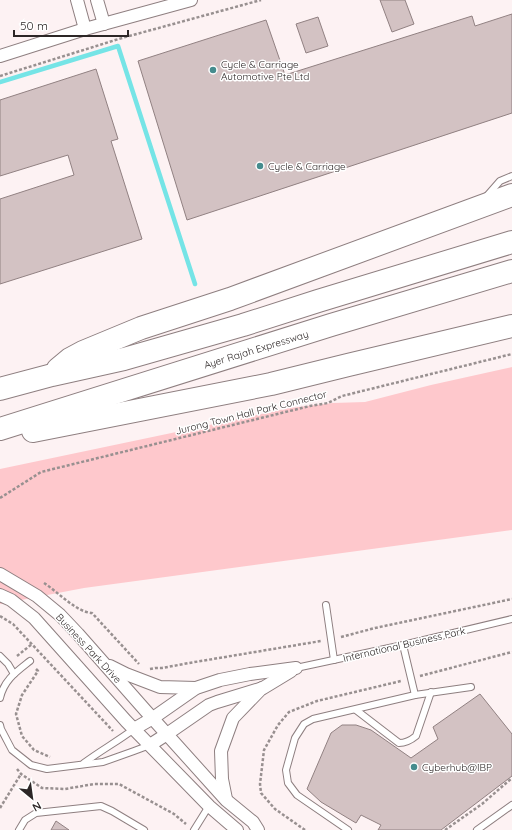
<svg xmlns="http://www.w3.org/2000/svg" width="512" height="830" viewBox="0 0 512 830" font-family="Quicksand,sans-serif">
<rect width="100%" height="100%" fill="#fdf2f3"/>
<path fill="#fec8cc" d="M512,367V530L84,588L0,604V469L290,408L333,403L365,402L431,385Z"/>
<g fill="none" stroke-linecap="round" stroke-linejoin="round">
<path stroke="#75e4e6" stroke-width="4.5" d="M0,82L118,46L195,284"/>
</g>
<g fill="#d3c2c3" stroke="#918182">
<path d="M380,0H405L414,24L392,32Z"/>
<path d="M512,14V113L187,220L138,61L266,20L285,75L472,16L475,26Z"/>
<path d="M318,17L328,46L306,53L296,24Z"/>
<path d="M96,69L118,139L111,141L142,239L0,284V199L74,175L68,155L0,176V100Z"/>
<path d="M480,694L512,734V776L441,830H378L381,825L361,815L356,823L321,802L307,789L331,733L342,725H356L371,730L411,758L438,739L433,727Z"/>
<path d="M56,821L69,830H51Z"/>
</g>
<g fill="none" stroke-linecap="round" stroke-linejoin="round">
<defs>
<g id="service">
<path d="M486,197L500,181L512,176"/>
<path d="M326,605L334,660"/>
<path d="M403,645L415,695"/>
<path d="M0,656L8,664L14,674"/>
<path d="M296,668L403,645L512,619"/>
<path d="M0,698C4,680 16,672 30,661"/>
<path d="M356,710L399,743C406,743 410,741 416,736L431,692"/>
<path d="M0,725L1,729L12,750L31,765L47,769L103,762L134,751L150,745"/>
<path d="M84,763C100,751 118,741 134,729"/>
<path d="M19,830L25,820L36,813L101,806L112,811L144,830"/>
<path d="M194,830L209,806"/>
<path d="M348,830L297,795L288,783L286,770L295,738L304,724L313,719L415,695L471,687"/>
<path d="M477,830L512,805"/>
</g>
<g id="minor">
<path d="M77,0L85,29"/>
<path d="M97,0L104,24"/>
<path d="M0,56L85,29L191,0"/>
<path d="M0,574L37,596L60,615L78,634L145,710L226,800L253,822L258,830"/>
<path d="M0,595L11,600L34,618L126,721L209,806L237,830"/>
<path d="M110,666L126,674L160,687L196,688"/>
<path d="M134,729L153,718L196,688L220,680L250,674L296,668"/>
<path d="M150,745L167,734L209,705L217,702L263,688L291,671"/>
<path d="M226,799L222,779L221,751L233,718L262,688"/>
</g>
<g id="motorway">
<path d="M58,369L70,359L83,352L141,328L230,299L512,195"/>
<path d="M0,389L52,375L124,359L243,325L318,301L512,242"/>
<path d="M0,429L331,325L512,271"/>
<path d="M33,431L271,384L348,365L512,326"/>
</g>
</defs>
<use href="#service" stroke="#8e7f80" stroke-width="8"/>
<use href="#minor" stroke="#8e7f80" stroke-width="14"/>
<use href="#motorway" stroke="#8e7f80" stroke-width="24"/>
<g stroke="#989090" stroke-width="2.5" stroke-dasharray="3 2" stroke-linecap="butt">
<path d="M0,76L122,38L261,0"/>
<path d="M0,498L41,472L310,406L328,403L342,396L512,354"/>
<path d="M44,583C58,592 76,612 92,613L139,664"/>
<path d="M0,616L13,624L113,731"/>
<path d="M341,637L375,628L512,599"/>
<path d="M17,656L32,644"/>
<path d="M36,669L38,671L22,695L16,714L22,736L34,750L50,757"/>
<path d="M150,669L155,668H162L189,663L321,641"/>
<path d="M420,676L512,652"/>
<path d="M17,769L21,774L42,788L65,789L94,784H119L174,814L186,824"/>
<path d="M0,808L21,774"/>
<path d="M305,830L275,809L261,793L260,784L264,750L278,725L289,712L317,701L401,681"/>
<path d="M445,830L482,804L512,778"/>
</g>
<use href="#service" stroke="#fff" stroke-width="6"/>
<use href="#minor" stroke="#fff" stroke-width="12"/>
<use href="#motorway" stroke="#fff" stroke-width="22"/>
</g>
<g fill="#458c8e" stroke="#fff" stroke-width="1.5">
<circle cx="213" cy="70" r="4"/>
<circle cx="260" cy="166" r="4"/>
<circle cx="414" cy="767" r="4"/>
</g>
<g text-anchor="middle" stroke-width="3" stroke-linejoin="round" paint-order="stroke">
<g font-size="10" fill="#2c2626" stroke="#fff" text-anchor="start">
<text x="221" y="68">Cycle &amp; Carriage<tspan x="221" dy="12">Automotive Pte Ltd</tspan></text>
<text x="268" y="170">Cycle &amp; Carriage</text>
<text x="422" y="771">Cyberhub@IBP</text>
</g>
<g font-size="10" fill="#2c2626" stroke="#fff">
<text transform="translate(256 349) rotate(-17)" y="4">Ayer Rajah Expressway</text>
<text transform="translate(251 412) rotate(-14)" y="4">Jurong Town Hall Park Connector</text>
<text transform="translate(404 644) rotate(-13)" y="4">International Business Park</text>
<text transform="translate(89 648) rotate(47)" y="4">Business Park Drive</text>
</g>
</g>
<g transform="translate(32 798) rotate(151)" stroke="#ffffff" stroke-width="3" paint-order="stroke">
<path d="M0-3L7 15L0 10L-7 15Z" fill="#2c2626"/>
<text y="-6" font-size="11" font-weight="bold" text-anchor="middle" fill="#2c2626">N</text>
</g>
<path d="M14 30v6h114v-6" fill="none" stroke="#2c2626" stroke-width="2"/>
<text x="20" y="30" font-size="12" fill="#2c2626" stroke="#ffffff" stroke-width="3" paint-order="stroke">50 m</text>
</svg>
